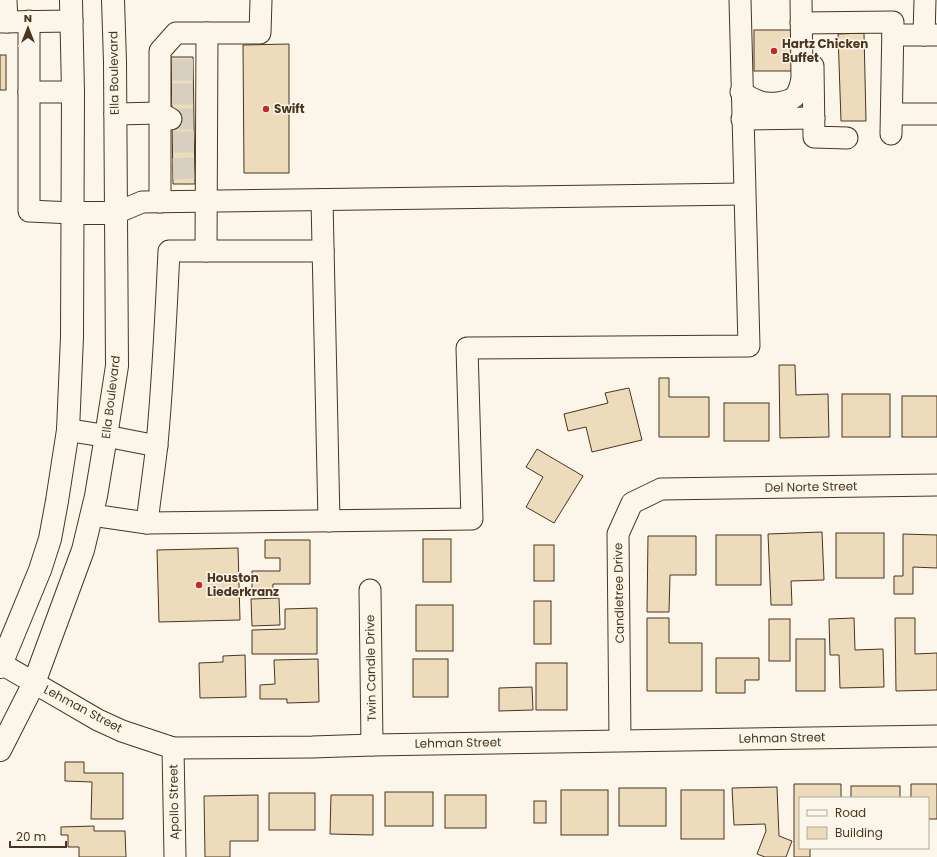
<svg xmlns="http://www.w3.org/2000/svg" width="937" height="857" viewBox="0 0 937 857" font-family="Poppins,sans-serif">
<rect width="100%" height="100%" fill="#fbf6e9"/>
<g fill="#ecdcbc" stroke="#4a3520">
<rect x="754" y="30" width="39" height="41"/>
<path d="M864,33L866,121H841L838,34Z"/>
<path d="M289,44V173H244L243,45Z"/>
<rect x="0" y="55" width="6" height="35"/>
<path d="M171,57H193L195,184H173Z"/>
<path d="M779,365H795L796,395L828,394L829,437L780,438Z"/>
<path d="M659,378H669V397H709V437H659Z"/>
<path d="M629,388L642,440L592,452L586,427L568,431L564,414L608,403L605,393Z"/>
<rect x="842" y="394" width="48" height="43"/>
<rect x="902" y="396" width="35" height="41"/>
<rect x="724" y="403" width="45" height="38"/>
<path d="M537,449L583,476L554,523L526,507L543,477L526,467Z"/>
<path d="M822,532L824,580L791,581L792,605H771L768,534Z"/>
<rect x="836" y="533" width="48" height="45"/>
<path d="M903,534L937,535V568L913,567V594H894V576H903Z"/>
<rect x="716" y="535" width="45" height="50"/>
<path d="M648,536H696V575H670L669,612H647Z"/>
<rect x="423" y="539" width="28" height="43"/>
<path d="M265,540H310V584H273V590H252V571H280V558H265Z"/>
<rect x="534" y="545" width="20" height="36"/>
<path d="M238,548L240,620L159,622L157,550Z"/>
<path d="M279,598L280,625L252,626L251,599Z"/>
<rect x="534" y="601" width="17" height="43"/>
<rect x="416" y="605" width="37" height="46"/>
<path d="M317,608V654H252V630L285,629V609Z"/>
<path d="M647,618H669V643H702V691H647Z"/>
<path d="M854,618L855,650L883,649L884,687L840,688L839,655H830L829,619Z"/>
<path d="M895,618H915V654L937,653V690L896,691Z"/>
<rect x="769" y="619" width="21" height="42"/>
<rect x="796" y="639" width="29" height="52"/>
<path d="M245,655L246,697L200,698L199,663L223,662V656Z"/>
<path d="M716,658H759V680H745V693H716Z"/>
<path d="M318,659L319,702L287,703V699H260V685L275,684L274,660Z"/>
<rect x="413" y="659" width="35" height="38"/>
<rect x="536" y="663" width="31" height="47"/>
<path d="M532,687L533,710L499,711V688Z"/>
<path d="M65,762H84V773H123V819H91L92,782L65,781Z"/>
<path d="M794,784H841V798H800V848H810V857H794Z"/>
<path d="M911,784H937V819H928V798H911Z"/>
<rect x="851" y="786" width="49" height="12"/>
<path d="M777,787L779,836L792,841L786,857H765L757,854L766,831L765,824L734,825L732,788Z"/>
<rect x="619" y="788" width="47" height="38"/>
<rect x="561" y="790" width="47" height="45"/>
<rect x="681" y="790" width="43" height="49"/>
<rect x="385" y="792" width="48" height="34"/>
<rect x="269" y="793" width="46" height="37"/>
<path d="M258,795V841H230V857H205L204,796Z"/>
<path d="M331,795H373V835L330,834Z"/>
<rect x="445" y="795" width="41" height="33"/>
<rect x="534" y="801" width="12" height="22"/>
<path d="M94,826V831H125L126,857H79V847H68V835H61V827Z"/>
</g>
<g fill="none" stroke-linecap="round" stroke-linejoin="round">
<g stroke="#d8cfc1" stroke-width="21" stroke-dasharray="21 10" stroke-linecap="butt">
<path d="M172,70H193"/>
<path d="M172,94H194"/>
<path d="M172,119H194"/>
<path d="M173,142H194"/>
<path d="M173,169L195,168"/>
</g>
<defs>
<g id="minor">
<path d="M6,0L7,22"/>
<path d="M29,21V211L73,213"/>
<path d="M0,22L72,21"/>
<path d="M801,23L893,22L891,134"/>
<path d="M893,35H937"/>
<path d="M924,35L925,0"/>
<path d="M813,66L814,137L847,138"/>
<path d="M29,92H73"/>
<path d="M741,92C746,95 752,99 758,101C767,105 790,104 796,95C800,90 801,84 802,78L801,0"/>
<path d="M115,114L160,113L171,119"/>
<path d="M892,114H937"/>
<path d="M742,119L814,118"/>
<path d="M322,200L329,521"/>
<path d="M160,202V51L176,33H260L261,0"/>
<path d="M116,213L142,202L744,194"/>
<path d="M206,251L207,33"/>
<path d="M106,436L157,446"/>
<path d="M92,515L147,523L472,519L467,348L749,346L740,0"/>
<path d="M147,523C150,497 154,471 157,444C163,380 166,316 169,251H323"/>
<path d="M370,590L372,745"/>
<path d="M0,663L98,720L122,731L173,748L312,747L372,745L937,736"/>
<path d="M620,740L618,534L632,503L661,489L937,485"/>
<path d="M173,748L175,857"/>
</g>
<g id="major">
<path d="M73,213H116"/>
<path d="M68,430L106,436"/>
<path d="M0,667L40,570L50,539L57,501L68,430L72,337L73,92L71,0"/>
<path d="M0,750L34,683L83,550L96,496L106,436L117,366L115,62L113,0"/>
</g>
</defs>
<use href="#minor" stroke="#4a3520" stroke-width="23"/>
<use href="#major" stroke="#4a3520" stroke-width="24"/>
<use href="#minor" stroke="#fbf6e9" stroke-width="21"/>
<use href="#major" stroke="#fbf6e9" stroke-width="22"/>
</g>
<g fill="#c62828" stroke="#fbf6e9" stroke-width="1.5">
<circle cx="774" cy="51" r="4"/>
<circle cx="266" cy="109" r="4"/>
<circle cx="199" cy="585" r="4"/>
</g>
<g text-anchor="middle" stroke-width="3" stroke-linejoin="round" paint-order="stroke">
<g font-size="12" font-weight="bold" fill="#4a3520" stroke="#fbf6e9" text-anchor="start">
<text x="782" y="48">Hartz Chicken<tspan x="782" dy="14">Buffet</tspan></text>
<text x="274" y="113">Swift</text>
<text x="207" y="582">Houston<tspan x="207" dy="14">Liederkranz</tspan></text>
</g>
<g font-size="12" fill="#4a3520" stroke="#fbf6e9">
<text transform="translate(114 73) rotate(-91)" y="4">Ella Boulevard</text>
<text transform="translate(111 397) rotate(-83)" y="4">Ella Boulevard</text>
<text transform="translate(811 487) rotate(-1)" y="4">Del Norte Street</text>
<text transform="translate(619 593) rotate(-91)" y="4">Candletree Drive</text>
<text transform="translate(371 668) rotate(-91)" y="4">Twin Candle Drive</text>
<text transform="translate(83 709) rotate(28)" y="4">Lehman Street</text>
<text transform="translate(782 738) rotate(-1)" y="4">Lehman Street</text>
<text transform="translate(458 743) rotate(-1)" y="4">Lehman Street</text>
<text transform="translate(174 802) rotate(-91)" y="4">Apollo Street</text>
</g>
</g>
<rect x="799" y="797" width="130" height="52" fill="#fbf6e9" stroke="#b4a999"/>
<rect x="807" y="810" width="20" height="6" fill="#fbf6e9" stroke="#b4a999"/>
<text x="835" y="817" font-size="12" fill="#4a3520">Road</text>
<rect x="807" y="827" width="20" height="12" fill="#ecdcbc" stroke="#b4a999"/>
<text x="835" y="837" font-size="12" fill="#4a3520">Building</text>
<g transform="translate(28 28)" stroke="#fbf6e9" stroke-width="3" paint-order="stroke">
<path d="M0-3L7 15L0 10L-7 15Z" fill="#4a3520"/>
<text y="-6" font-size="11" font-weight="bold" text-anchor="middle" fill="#4a3520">N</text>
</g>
<path d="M10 841v6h56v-6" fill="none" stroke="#4a3520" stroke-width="2"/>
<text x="16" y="841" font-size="12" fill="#4a3520" stroke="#fbf6e9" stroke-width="3" paint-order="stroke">20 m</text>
</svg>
